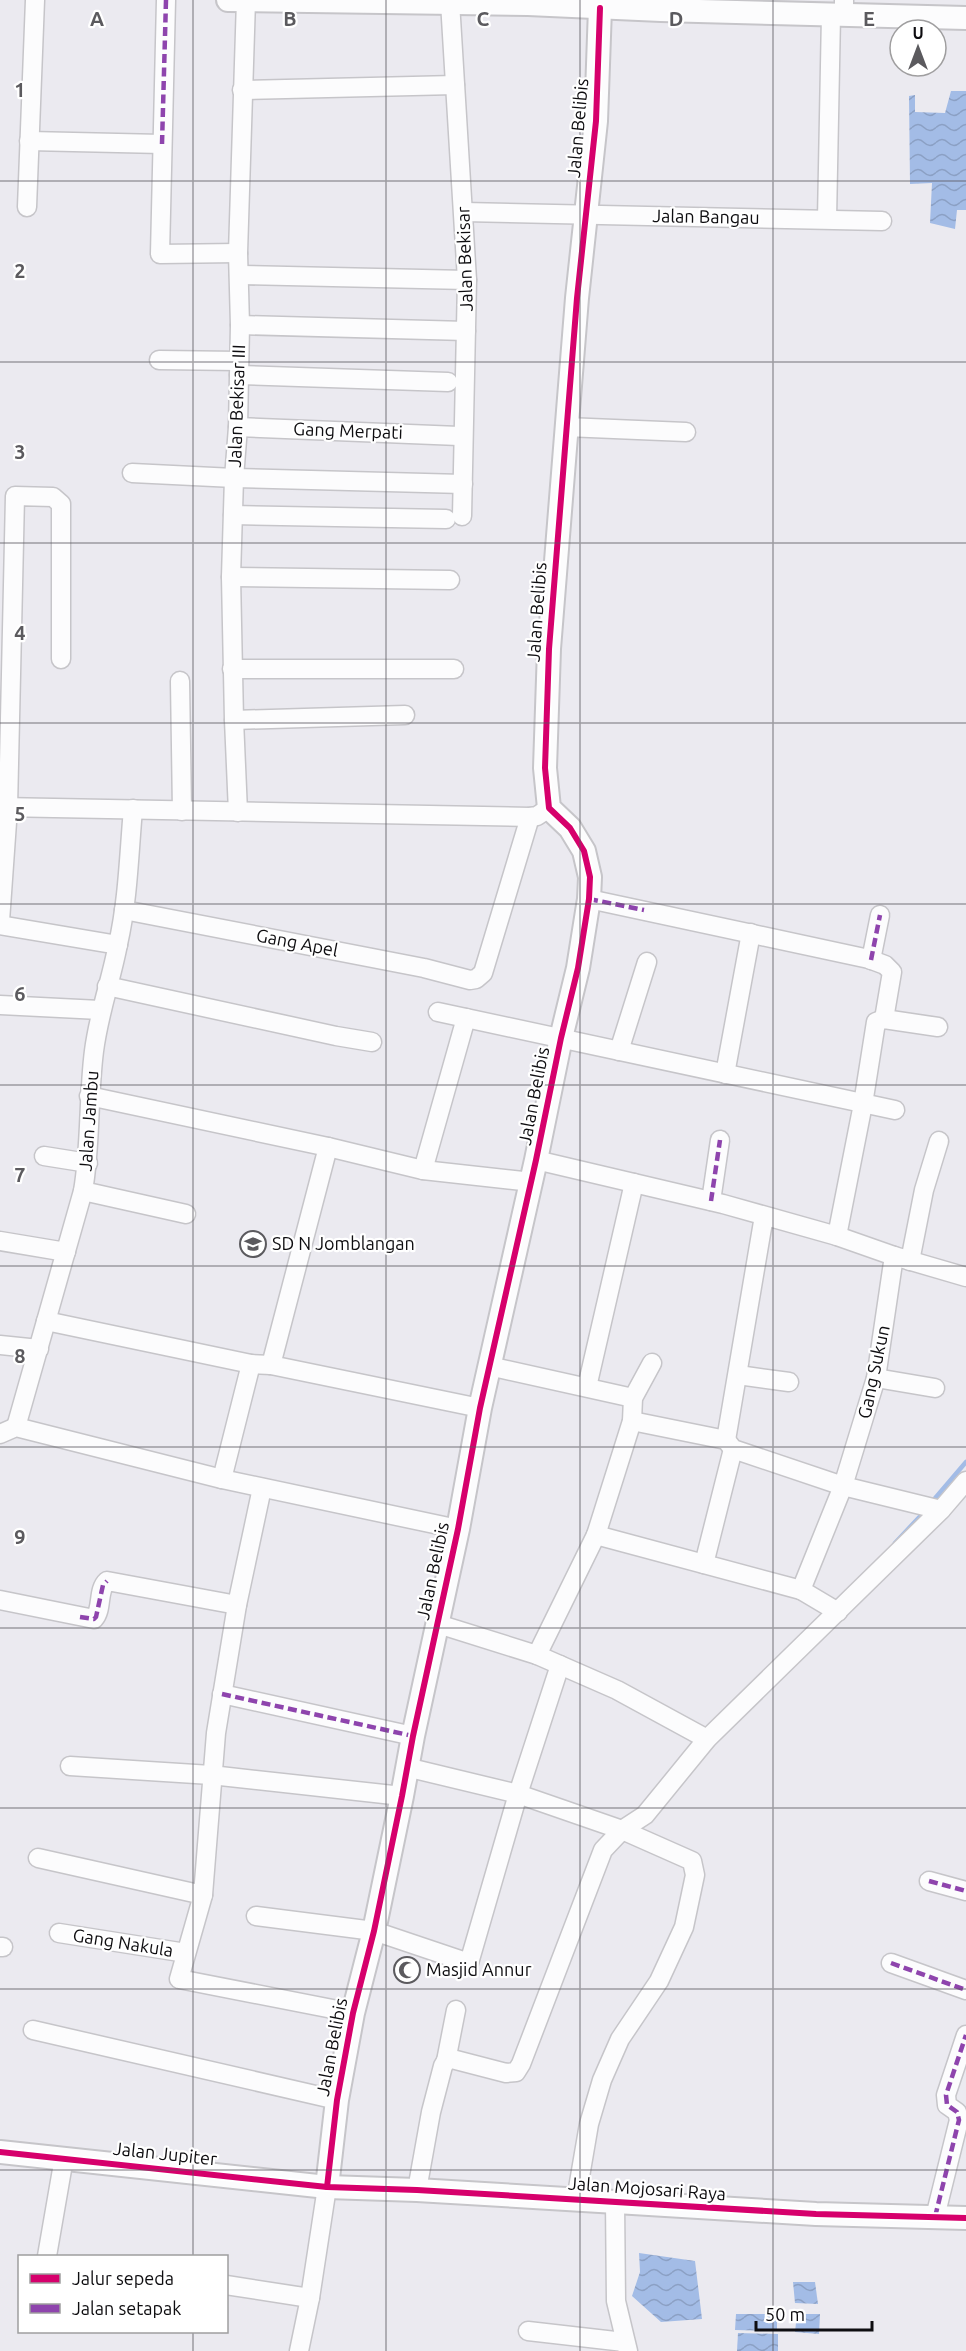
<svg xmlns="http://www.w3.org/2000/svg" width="966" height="2351" viewBox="0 0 966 2351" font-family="Ubuntu,sans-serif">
<defs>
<pattern id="water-waves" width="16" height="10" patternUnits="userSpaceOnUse" patternTransform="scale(1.5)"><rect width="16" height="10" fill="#a3bce6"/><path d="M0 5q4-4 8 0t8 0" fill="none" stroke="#8ba0c4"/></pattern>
</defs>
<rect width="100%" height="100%" fill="#ebeaf0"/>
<g fill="url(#water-waves)">
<path d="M951,91H966V210H957L955,229L930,223L932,183L910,184L909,96L915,95V112L945,113Z"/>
<path d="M639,2253L695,2261L702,2319L661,2322L632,2296L640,2272Z"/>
<path d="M793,2282H815L818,2304L795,2303Z"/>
<path d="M736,2314H777V2331L735,2330Z"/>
<path d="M797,2314H820L819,2334L795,2332Z"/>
<path d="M738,2333L778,2334V2351H737Z"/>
</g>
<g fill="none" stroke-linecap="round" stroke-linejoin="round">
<g stroke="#a3bce6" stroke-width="4.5">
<path d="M931,1503L966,1462"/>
<path d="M895,1543L926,1510"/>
</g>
<defs>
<g id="minor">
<path d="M166,0L160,254L238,253"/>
<path d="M844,0V15"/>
<path d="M450,2L467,280L462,516"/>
<path d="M242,90L455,85"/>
<path d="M29,141L162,144"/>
<path d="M27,207L35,0"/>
<path d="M464,212L882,221"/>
<path d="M827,219L831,15"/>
<path d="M239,275L467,280"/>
<path d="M240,325L466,331"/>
<path d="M159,360L239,361"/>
<path d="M239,375L448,382"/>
<path d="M238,427L459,436"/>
<path d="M566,427L686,432"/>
<path d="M132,473L234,478L463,484"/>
<path d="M233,515L446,519"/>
<path d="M231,577L450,580"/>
<path d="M232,669H454"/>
<path d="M180,681L182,811"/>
<path d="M234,720L405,715"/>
<path d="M0,807L530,817L537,816L549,808"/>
<path d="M238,812L234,720L231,577L234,478L238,427L240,325L238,253L246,0"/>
<path d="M589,899L869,959L885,965L892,972L884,1019"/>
<path d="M124,910L424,968L470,980L476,979L483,973L530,817"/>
<path d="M0,921L8,808L15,496L53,497L61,504V659"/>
<path d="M0,925L118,945"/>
<path d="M871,960L880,915"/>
<path d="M107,986L336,1036L372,1042"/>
<path d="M0,1005L100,1010"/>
<path d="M438,1012L895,1110"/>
<path d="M619,1051L647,962"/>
<path d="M725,1074L751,933"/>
<path d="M89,1096L328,1147L423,1170L532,1182"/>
<path d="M44,1156L88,1163"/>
<path d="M536,1160L723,1204L837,1236L894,1256L966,1277"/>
<path d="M423,1170L466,1018"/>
<path d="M83,1191L186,1214"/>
<path d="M711,1201L720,1140"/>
<path d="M837,1236L863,1104L876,1022L884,1019L938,1027"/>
<path d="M0,1241L66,1252"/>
<path d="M910,1261L924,1190L939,1141"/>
<path d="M46,1321L251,1364L271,1365L480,1408"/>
<path d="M0,1345L39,1349"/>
<path d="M271,1365L328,1147"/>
<path d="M489,1366L633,1398"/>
<path d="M738,1375L789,1382"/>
<path d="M876,1378L935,1388"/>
<path d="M587,1387L634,1183"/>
<path d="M632,1421L726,1440L733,1449L843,1486L941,1510"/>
<path d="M16,1427L83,1191C91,1145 88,1098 94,1051C99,1012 111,981 118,944C128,900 129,854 133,809"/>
<path d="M0,1434L16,1427L222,1479L458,1529"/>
<path d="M726,1440L764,1216"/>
<path d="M222,1479L251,1364"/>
<path d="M596,1535L632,1421L633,1398L652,1363"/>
<path d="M704,1564L733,1449"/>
<path d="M801,1590L838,1612"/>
<path d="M0,1600L94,1619C103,1609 97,1590 107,1581L237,1605"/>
<path d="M438,1624L537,1655L617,1690L707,1739"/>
<path d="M537,1655L596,1535L801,1590L843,1486L876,1378L894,1256"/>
<path d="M222,1694L413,1736"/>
<path d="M70,1766L211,1775L402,1796"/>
<path d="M406,1767L518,1794L622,1830L692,1861L695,1875L684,1927L659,1981L620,2039L602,2080L589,2124L576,2200"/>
<path d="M38,1858L203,1895L179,1979L353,2013"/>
<path d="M929,1881L966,1891"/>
<path d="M203,1895L216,1733L237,1605L262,1488"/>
<path d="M256,1916L374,1931L469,1963L518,1794L560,1665"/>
<path d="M59,1933L186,1953"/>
<path d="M0,1947H3"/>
<path d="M891,1963L966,1990"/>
<path d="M33,2030L337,2100"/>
<path d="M446,2061L456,2010"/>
<path d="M417,2190L431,2112L443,2066L446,2061L452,2059L506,2073L516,2072L521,2064L603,1850L622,1830L645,1815L707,1739L941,1510L966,1481"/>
<path d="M615,2202L616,2301L628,2351"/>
<path d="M935,2217L959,2120L957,2112L947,2105L946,2095L966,2035"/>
<path d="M47,2256L64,2158"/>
<path d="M226,2285L310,2298"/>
<path d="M528,2331L624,2342"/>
<path d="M299,2351L310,2298L327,2187"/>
</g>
<g id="tertiary">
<path d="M228,0L528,4L661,10L966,18"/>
<path d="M0,2152L327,2187L417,2190L816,2214L966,2218"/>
<path d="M327,2187L337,2100L353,2013L374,1931L402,1796L413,1736L458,1529L480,1408L536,1160L561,1038L578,968L589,899L590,877L584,851L570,828L549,808L545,768L549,649L577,298L596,121L600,8"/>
</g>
</defs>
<use href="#minor" stroke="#c6c5c9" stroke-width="21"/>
<use href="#tertiary" stroke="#c6c5c9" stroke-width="26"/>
<use href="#minor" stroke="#fcfcfd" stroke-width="18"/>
<use href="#tertiary" stroke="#fcfcfd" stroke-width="22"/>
<g stroke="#8e44ad" stroke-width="4.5" stroke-dasharray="9 4.5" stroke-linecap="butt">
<path d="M162,144L166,0"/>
<path d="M589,899L644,910"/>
<path d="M871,960L880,915"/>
<path d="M711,1201L720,1140"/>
<path d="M80,1617L94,1619L96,1617L103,1585L107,1581"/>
<path d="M222,1694L413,1736"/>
<path d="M929,1881L966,1891"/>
<path d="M891,1963L966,1990"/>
<path d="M935,2217L959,2120L957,2112L947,2105L946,2095L966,2035"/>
</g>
<defs>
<g id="cycleway">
<path d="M0,2152L327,2187L417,2190L816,2214L966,2218"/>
<path d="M327,2187L337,2100L353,2013L374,1931L402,1796L413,1736L458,1529L480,1408L536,1160L561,1038L578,968L589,899L590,877L584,851L570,828L549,808L545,768L549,649L577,298L596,121L600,8"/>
</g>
</defs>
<use href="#cycleway" stroke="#fff" stroke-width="10"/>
<use href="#cycleway" stroke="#d6006c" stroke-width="6"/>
</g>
<path fill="none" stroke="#5b5a5e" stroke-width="1.5" stroke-opacity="0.55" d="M193,0V2256M386,0V2351M580,0V2351M773,0V2351M0,181H966M0,362H966M0,543H966M0,723H966M0,904H966M0,1085H966M0,1266H966M0,1447H966M0,1628H966M0,1808H966M0,1989H966M0,2170H966M193,2332V2351"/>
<defs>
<symbol id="school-ring" viewBox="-11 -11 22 22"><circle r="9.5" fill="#fff" stroke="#5b5a5e" stroke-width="1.5"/><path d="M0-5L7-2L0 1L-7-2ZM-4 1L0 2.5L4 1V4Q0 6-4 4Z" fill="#5b5a5e"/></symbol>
<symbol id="mosque-ring" viewBox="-11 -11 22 22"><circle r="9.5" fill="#fff" stroke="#5b5a5e" stroke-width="1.5"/><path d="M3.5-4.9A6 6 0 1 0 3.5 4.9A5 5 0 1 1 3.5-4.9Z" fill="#5b5a5e"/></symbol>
</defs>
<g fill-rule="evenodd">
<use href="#school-ring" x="238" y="1229" width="30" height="30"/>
<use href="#mosque-ring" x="392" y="1955" width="30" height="30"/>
</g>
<g text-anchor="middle" stroke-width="4.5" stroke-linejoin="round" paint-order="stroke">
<g font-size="18" fill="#0e0d10" stroke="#fff">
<text transform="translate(578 128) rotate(-85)" y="6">Jalan Belibis</text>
<text transform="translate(706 217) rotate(1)" y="6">Jalan Bangau</text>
<text transform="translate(465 259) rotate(-92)" y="6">Jalan Bekisar</text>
<text transform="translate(237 406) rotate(-88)" y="6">Jalan Bekisar III</text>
<text transform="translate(348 431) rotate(2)" y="6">Gang Merpati</text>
<text transform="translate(537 612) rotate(-86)" y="6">Jalan Belibis</text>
<text transform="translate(297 943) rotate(11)" y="6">Gang Apel</text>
<text transform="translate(534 1096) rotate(-79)" y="6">Jalan Belibis</text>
<text transform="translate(89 1121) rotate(-86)" y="6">Jalan Jambu</text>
<text transform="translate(874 1372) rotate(-78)" y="6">Gang Sukun</text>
<text transform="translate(433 1571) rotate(-78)" y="6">Jalan Belibis</text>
<text transform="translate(123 1943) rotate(9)" y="6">Gang Nakula</text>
<text transform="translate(332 2047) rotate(-79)" y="6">Jalan Belibis</text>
<text transform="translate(165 2154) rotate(6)" y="6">Jalan Jupiter</text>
<text transform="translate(647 2189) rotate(4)" y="6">Jalan Mojosari Raya</text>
</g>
<g font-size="18" fill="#0e0d10" stroke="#fff" text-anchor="start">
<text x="272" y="1250">SD N Jomblangan</text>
<text x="426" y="1976">Masjid Annur</text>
</g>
</g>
<g font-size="20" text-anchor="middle" font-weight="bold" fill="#5b5a5e" stroke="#fff" stroke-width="4.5" stroke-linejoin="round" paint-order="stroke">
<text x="97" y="26">A</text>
<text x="290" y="26">B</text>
<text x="483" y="26">C</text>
<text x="676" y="26">D</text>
<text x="869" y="26">E</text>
<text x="20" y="97">1</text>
<text x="20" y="278">2</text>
<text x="20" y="459">3</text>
<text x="20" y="640">4</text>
<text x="20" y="821">5</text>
<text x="20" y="1001">6</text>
<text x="20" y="1182">7</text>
<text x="20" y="1363">8</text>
<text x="20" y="1544">9</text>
</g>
<rect x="18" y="2255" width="210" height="78" fill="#ffffff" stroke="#9f9e9f" stroke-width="1.5"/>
<rect x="30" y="2274" width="30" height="9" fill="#d6006c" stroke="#9f9e9f" stroke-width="1.5"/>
<text x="72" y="2285" font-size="18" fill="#0e0d10">Jalur sepeda</text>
<rect x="30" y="2304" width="30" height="9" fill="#8e44ad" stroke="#9f9e9f" stroke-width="1.5"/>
<text x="72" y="2315" font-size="18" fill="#0e0d10">Jalan setapak</text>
<g transform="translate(918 48)"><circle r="28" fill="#ffffff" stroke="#9f9e9f" stroke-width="1.5"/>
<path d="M0-4.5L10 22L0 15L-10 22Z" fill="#5b5a5e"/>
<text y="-9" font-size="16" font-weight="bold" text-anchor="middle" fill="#0e0d10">U</text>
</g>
<path d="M756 2321v9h116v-9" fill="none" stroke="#0e0d10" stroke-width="3"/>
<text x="765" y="2321" font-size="18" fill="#0e0d10" stroke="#ffffff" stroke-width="4.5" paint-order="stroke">50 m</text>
</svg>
